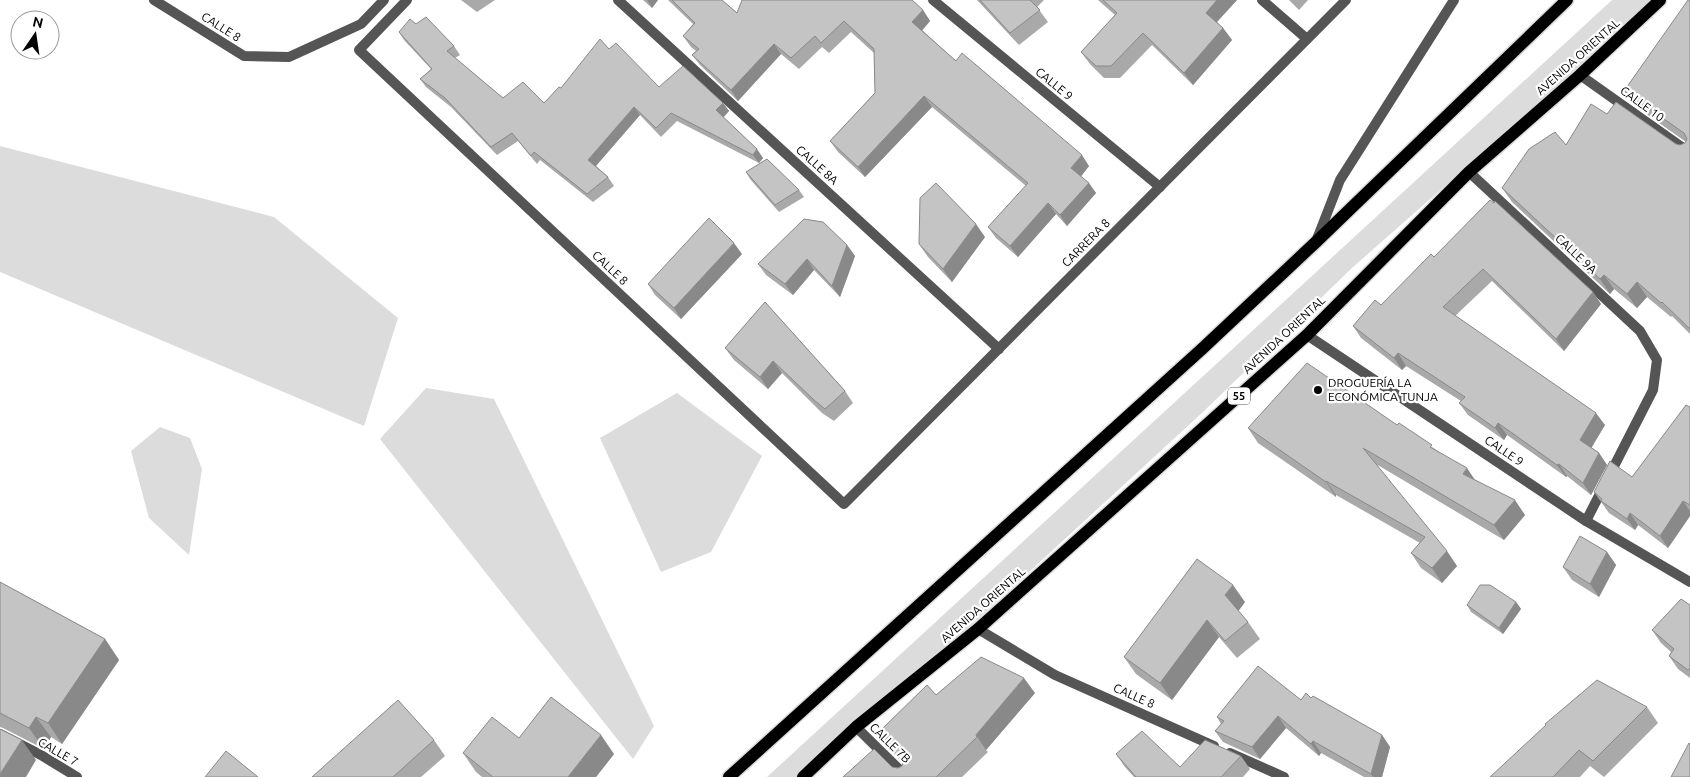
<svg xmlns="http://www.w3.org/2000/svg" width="1690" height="777" viewBox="0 0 1690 777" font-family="Ubuntu,sans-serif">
<rect width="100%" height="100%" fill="#fff"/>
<g fill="#dcdcdc">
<path d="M1612,0H1654L1594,55L1353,267L1204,411L806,777H767Z"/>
<path d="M0,146L274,217L398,318L364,426L0,272Z"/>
<path d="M426,388L494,399L654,726L633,759L380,439Z"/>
<path d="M677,393L762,456L711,552L661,572L600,438Z"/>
<path d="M160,427L190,438L202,469L189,555L149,518L131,451Z"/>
</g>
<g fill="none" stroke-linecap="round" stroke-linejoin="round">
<defs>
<g id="primary">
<path d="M729,777L1203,348L1316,242L1567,0"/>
<path d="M803,777L856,727L978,629L1307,335L1469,172L1580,75L1660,0"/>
</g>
</defs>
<use href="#primary" stroke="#dbdbdb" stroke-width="15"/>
<g stroke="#555" stroke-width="10">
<path d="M154,0L244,56L289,57L361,24L384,0"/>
<path d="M407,0L359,50L844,504L1346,0"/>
<path d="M618,0L999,349"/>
<path d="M933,0L1160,187"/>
<path d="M1262,0L1307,39"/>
<path d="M1580,75L1690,153"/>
<path d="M1469,172L1640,331L1657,360L1653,390L1586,521"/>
<path d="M1317,239L1340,180L1454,0"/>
<path d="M1307,335L1586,521L1690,582"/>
<path d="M978,629L1055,675L1214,746"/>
<path d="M856,727L907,777"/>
<path d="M0,734L41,755L77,777"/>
<path d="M1230,753L1284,777"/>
</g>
<use href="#primary" stroke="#000" stroke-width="12"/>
</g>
<g fill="#a9a9a9">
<path d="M461,0H495L477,12Z"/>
<path d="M643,0H658L652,8Z"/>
<path d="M668,0H722L737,13L923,10L930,21L922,30L956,61L1089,166L1081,176L1096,193L1067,226L1056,214L1018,257L996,238L988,227L1026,186L932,107L865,177L838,152L830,141L875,93L874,53L851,32L829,53L822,47L799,69L781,54L738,101L700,65L692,55L696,51L691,47L683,36L693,24Z"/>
<path d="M977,0H1044L1037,7L1048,22L1019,45Z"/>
<path d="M1098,0H1237L1217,22L1223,28L1232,40L1193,85L1152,45L1120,78H1104L1090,64L1081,52L1115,15Z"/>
<path d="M1289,0H1308L1299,10Z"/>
<path d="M1690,0V334L1672,316L1671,317L1647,297L1637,308L1614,289L1610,294L1512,202L1502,188L1566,145L1607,114L1676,144L1680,145L1685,143L1686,142L1634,105L1624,91Z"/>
<path d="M416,24L454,46L460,55L455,58L503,98L544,103L561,88L609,49L659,87L723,103L729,111L723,117L763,158L759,163L677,121L661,137L640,115L596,166L608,177L614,186L593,202L540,160L537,164L518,141L497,155L451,107L426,87L420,79L431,69L404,40L399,32Z"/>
<path d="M746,172L799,190L804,197L779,212L750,179Z"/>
<path d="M985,237L952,282L928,257L919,244Z"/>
<path d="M847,245L855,256L840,297L814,270L793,295L766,275L758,264Z"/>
<path d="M742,254L681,319L655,295L648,284Z"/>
<path d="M1434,257L1593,292L1601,304L1564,351L1492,281L1455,316L1605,425L1591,447L1599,453L1607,465L1591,495L1567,476L1566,477L1507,435L1504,440L1468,415L1459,403L1461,401L1406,366L1402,370L1361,338L1353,326L1381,305Z"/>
<path d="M765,302L845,391L853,403L834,421L822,413L782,373L768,389L734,360L725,348Z"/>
<path d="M1690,407V516L1668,548L1638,525L1635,530L1609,513L1594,492L1632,477Z"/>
<path d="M1397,425L1435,449L1475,480L1525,515L1504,540L1376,464L1457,566L1442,583L1421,568L1411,553L1420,543L1336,495V497L1258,443L1248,428Z"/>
<path d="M1607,552L1616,565L1599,597L1572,580L1563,567Z"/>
<path d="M0,582L105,639L119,660L62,744L51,737L44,749L3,728L0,727Z"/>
<path d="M1245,602L1238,611L1248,622L1260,639L1237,658L1219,637L1172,700L1136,674L1124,657Z"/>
<path d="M1516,602L1521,609L1503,634L1471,612L1467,605Z"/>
<path d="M1690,605V678L1678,669L1669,656L1671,652L1661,643L1652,630Z"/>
<path d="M1035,693L986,750L988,752L962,777H843L892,767L898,768L902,766V763L895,755L884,740L887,738L881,730L936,695Z"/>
<path d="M1311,698L1382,735L1390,747L1382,777H1364L1321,753L1319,756L1286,728L1260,759L1223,742L1215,731L1221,724L1217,717Z"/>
<path d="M1647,707L1658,723L1604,777L1590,766L1580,777H1490Z"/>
<path d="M519,738L614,754L596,777H482L476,772L463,753Z"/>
<path d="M434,740L445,756L421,777H312Z"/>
<path d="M1116,754L1180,767L1241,756L1250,769L1243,777H1134L1125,767Z"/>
</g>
<g fill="#898989">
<path d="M647,0H658L652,8Z"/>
<path d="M1217,0H1237L1214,25L1206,13Z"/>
<path d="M923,10L930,21L920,33L912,22Z"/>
<path d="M1223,28L1232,40L1193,85L1184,73Z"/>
<path d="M774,44L781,54L738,101L731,90Z"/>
<path d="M924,96L932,107L865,177L858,167Z"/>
<path d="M723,103L729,111L722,119L716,110Z"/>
<path d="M634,107L640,115L594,168L588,160Z"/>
<path d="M757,149L763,158L759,163L753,155Z"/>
<path d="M1082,155L1089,166L1079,179L1071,168Z"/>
<path d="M1089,183L1096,193L1067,226L1060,215Z"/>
<path d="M1048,203L1056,214L1018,257L1010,246Z"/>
<path d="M976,224L985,237L952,282L943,269Z"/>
<path d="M734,243L742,254L681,319L674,308Z"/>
<path d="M847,245L855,256L840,297L832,286Z"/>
<path d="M807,259L814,270L793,295L785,284Z"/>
<path d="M1604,275L1614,289L1610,294L1600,279Z"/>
<path d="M1637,282L1647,297L1637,308L1627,294Z"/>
<path d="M1593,292L1601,304L1564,351L1556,339Z"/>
<path d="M1398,353L1406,366L1402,370L1394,358Z"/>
<path d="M773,361L782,373L768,389L760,377Z"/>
<path d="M1596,413L1605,425L1589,452L1580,440Z"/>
<path d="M1498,423L1507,435L1504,440L1495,428Z"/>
<path d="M1599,453L1607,465L1591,495L1583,483Z"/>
<path d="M1559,464L1567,476L1566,477L1557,465Z"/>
<path d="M1467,468L1477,483L1463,474Z"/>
<path d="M1326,481L1336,495V497L1326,482Z"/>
<path d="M1515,500L1525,515L1504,540L1494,525Z"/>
<path d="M1683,501L1690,511V516L1668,548L1660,536Z"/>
<path d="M1630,513L1638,525L1635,530L1627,519Z"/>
<path d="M1447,551L1457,566L1442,583L1432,568Z"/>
<path d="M1607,552L1616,565L1599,597L1590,584Z"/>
<path d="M1233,585L1245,602L1237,613L1225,595Z"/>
<path d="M1516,602L1521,609L1503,634L1499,628Z"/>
<path d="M1207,620L1219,637L1172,700L1160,683Z"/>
<path d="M105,639L119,660L62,744L48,723Z"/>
<path d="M1024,678L1035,693L986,750L976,735Z"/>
<path d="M1278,716L1286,728L1260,759L1252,747Z"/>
<path d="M36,717L51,737L44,749L29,728Z"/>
<path d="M601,735L614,754L596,777H568Z"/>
<path d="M1382,735L1390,747L1382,777H1373L1371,774Z"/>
<path d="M22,740L36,760L26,777H0V774Z"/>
<path d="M1313,741L1321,753L1319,756L1311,744Z"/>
</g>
<g fill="#c4c4c4" stroke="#898989">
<path d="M672,0H722L737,13L742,0H912L923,10L912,22L956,61L962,53L1082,155L1071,168L1089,183L1060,215L1048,203L1010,246L988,227L1028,183L924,96L858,167L830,141L875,93L874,49L844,21L821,43L815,36L791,58L774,44L731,90L692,55L699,49L683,36L695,23Z"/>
<path d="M980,0H1030L1040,10L1010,33Z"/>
<path d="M1103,0H1217L1206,13L1223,28L1184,73L1143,33L1111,66H1096L1081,52L1117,13Z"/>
<path d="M1688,0H1690V329L1662,302L1661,303L1637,282L1627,294L1604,275L1600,279L1502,188L1529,149L1555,132L1566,145L1591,104L1607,114L1616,102L1676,144L1680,145L1685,143L1687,139L1684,133L1624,91Z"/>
<path d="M426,17L454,46L447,51L503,98L523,82L544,103L559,87L561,88L600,39L609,49L616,43L659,87L683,66L723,103L716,110L757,149L753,155L671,113L656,128L634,107L588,160L608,177L587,194L534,152L531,156L512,133L491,147L445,98L420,79L432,69L399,32L410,19L416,24Z"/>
<path d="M767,159L799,190L775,205L746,172Z"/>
<path d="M936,183L976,224L943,269L919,244L920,198Z"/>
<path d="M1490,200L1494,203L1495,201L1593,292L1556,339L1483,269L1443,307L1596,413L1580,440L1599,453L1583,483L1559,464L1557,465L1498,423L1495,428L1459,403L1465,397L1398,353L1394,358L1353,326L1375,300L1381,305L1431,254L1434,257Z"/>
<path d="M709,218L734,243L674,308L648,284Z"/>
<path d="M804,219L823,222L847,245L832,286L807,259L785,284L758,264Z"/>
<path d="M765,302L845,391L825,409L814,400L773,361L760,377L725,348Z"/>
<path d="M1307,363L1397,425L1399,423L1432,445L1430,447L1467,468L1463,474L1515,500L1494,525L1363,448L1447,551L1432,568L1411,553L1425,537L1326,481V482L1248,428Z"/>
<path d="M1686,405L1690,407V505L1683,501L1660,536L1630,513L1627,519L1601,501L1602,499L1594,492L1610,461L1632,477Z"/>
<path d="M1580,536L1607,552L1590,584L1563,567Z"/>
<path d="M1197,559L1233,585L1225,595L1248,622L1225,641L1207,620L1160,683L1124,657Z"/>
<path d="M0,582L105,639L48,723L36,717L29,728L0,713Z"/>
<path d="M1480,585H1490L1516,602L1499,628L1467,605Z"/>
<path d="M1681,599L1690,605V668L1688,670L1669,656L1674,649L1652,630Z"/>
<path d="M981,657L1024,678L976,735L977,737L936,777H843L874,749L892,767L898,768L902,766L903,760L884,740L888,737L881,730L927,685L936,695Z"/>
<path d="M1258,666L1301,700L1306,693L1311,698L1313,696L1382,735L1371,774L1313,741L1311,744L1278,716L1252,747L1215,731L1224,721L1217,717Z"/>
<path d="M1597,680L1647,707L1593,761L1579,750L1553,777H1490L1546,725L1545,724Z"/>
<path d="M551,697L601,735L568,777H493L463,753L492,717L519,738Z"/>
<path d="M398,700L434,740L393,777H312Z"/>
<path d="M0,729L22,740L0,774Z"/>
<path d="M1142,731L1180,767L1205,740L1241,756L1221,777H1136L1116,754Z"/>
<path d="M1689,743L1690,744V777H1671Z"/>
<path d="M226,751L258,777H205Z"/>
</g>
<circle fill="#000" stroke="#fff" stroke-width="2" cx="1318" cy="390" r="5"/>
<g text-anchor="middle" stroke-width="4.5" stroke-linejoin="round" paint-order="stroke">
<rect fill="#fff" stroke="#4c4c4c" stroke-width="1" x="1228" y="387.5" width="22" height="17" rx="4"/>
<g font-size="11" font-weight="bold" fill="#000">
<text x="1239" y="400">55</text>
</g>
<g font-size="12" fill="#000" stroke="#fff">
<text transform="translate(221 27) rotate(32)" y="4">CALLE 8</text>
<text transform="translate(1578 57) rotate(-42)" y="4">AVENIDA ORIENTAL</text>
<text transform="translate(1054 84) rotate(39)" y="4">CALLE 9</text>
<text transform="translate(1642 104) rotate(36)" y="4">CALLE 10</text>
<text transform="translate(817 165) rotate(42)" y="4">CALLE 8A</text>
<text transform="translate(1086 243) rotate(-45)" y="4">CARRERA 8</text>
<text transform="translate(1576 254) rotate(43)" y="4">CALLE 9A</text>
<text transform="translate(610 268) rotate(43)" y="4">CALLE 8</text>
<text transform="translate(1284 335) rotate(-43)" y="4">AVENIDA ORIENTAL</text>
<text transform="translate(1504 451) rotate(34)" y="4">CALLE 9</text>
<text transform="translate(983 605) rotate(-41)" y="4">AVENIDA ORIENTAL</text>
<text transform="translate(1134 696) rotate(24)" y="4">CALLE 8</text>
<text transform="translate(890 743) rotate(44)" y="4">CALLE 7B</text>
<text transform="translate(58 752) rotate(30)" y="4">CALLE 7</text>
</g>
<g font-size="12" fill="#000" stroke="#fff" text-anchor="start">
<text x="1328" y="387">DROGUERÍA LA<tspan x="1328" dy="14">ECONÓMICA TUNJA</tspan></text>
</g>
</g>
<g transform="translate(35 35) rotate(13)"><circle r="24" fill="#ffffff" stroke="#999999"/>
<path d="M0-4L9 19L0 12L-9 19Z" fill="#000000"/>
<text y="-8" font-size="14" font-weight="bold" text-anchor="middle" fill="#000000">N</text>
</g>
</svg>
